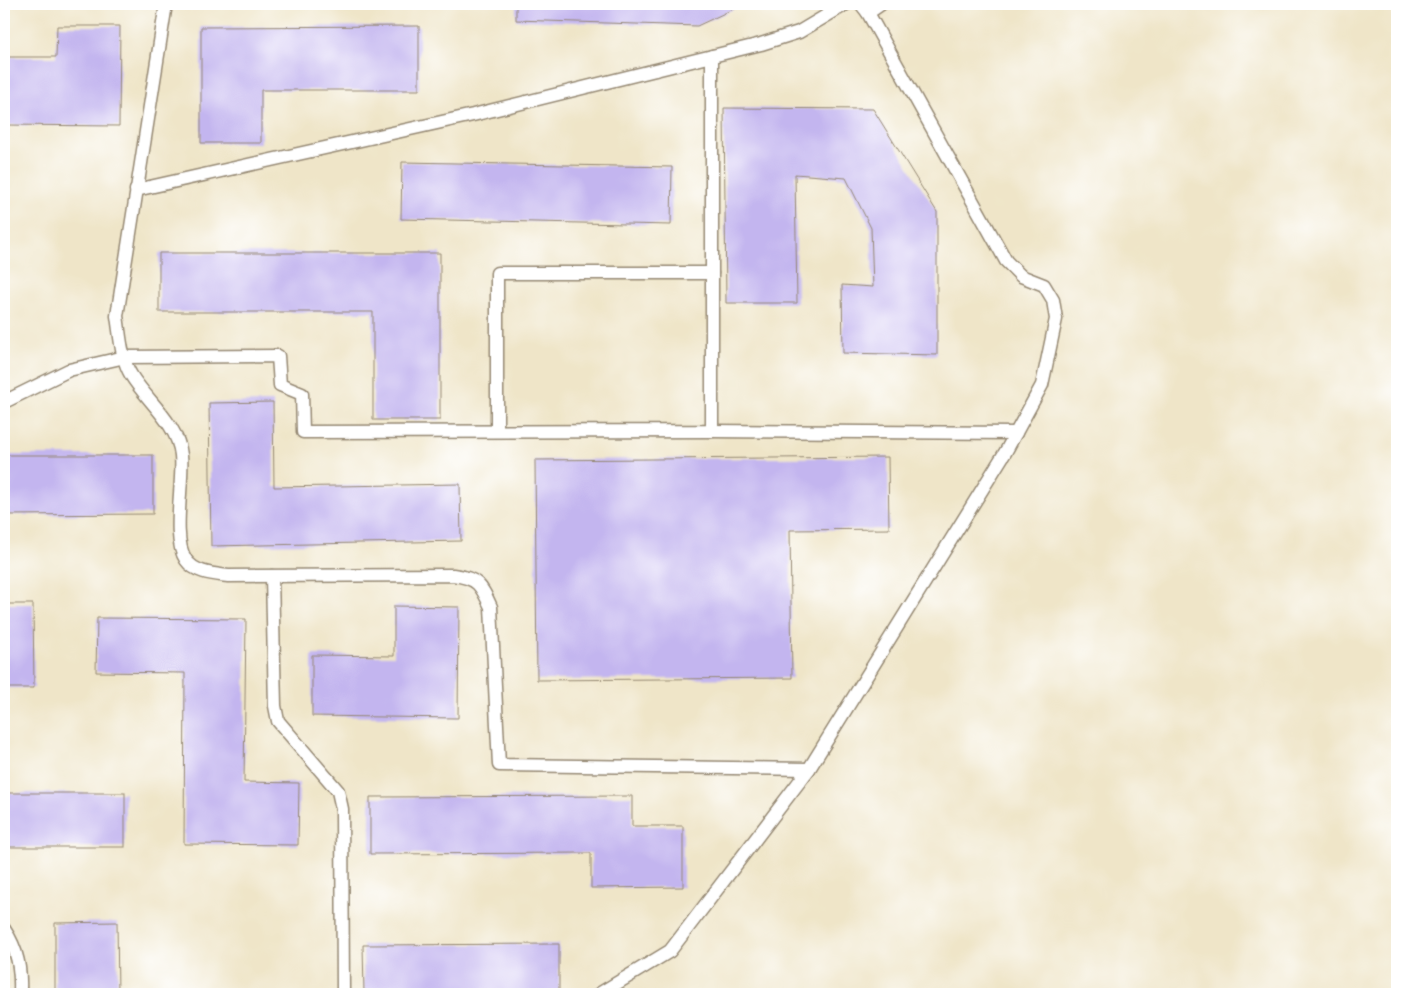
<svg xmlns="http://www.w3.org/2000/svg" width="1401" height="998" viewBox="0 0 1401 998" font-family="'EB Garamond',serif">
<rect width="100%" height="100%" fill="#fff"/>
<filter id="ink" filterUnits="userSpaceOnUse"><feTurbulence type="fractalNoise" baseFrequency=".02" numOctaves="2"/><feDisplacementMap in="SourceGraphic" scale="10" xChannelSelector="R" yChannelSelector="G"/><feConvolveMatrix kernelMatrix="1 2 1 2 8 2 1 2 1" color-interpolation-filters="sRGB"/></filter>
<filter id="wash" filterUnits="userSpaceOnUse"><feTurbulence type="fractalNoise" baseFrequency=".0096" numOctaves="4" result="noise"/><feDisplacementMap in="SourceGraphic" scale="20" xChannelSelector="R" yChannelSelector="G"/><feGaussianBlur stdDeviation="1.12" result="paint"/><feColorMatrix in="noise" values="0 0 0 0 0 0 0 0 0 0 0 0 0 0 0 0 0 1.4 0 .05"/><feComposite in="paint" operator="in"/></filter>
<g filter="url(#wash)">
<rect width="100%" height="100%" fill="#efe5c8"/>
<g id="blocks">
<g fill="#c3b5ef">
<path d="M516,4H744L697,26L516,20Z"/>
<path d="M57,26H120L119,126L4,125V57H56Z"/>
<path d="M419,26V90H261V143H201V27Z"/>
<path d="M724,108L873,109L937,212V355L843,353L842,285L873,287L871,228L846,178L795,174L797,303H726Z"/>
<path d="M402,162L672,167L671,225L401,219Z"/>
<path d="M159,253H440V420H373V312H159Z"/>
<path d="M273,402L274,487L460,484L461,541L211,546L209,403Z"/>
<path d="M4,455H153V514L4,515Z"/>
<path d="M888,457L889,529L790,530L792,678L537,680L535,460Z"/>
<path d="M4,604H33L34,688H4Z"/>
<path d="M394,606L459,607L458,718L312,716V655L394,656Z"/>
<path d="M97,618L246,619L244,782L299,783L298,845L184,844L185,673L96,672Z"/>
<rect x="4" y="793" width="121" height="54"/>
<path d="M632,796V826H683V887L591,888V853L370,854V797Z"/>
<path d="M117,922L118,994H55V923Z"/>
<path d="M559,944V994H364L363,945Z"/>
</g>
</g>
</g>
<g filter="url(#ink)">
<use href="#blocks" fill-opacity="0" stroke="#958873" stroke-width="1"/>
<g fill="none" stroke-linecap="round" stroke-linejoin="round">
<defs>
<g id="lane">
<path d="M166,4L117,316C120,334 121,359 131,375C146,400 178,424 181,455C184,482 171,539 186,560C195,573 213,574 228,576L453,575C478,578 481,585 491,607L499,765L809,769"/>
<path d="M861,4L868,13L881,4"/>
<path d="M136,190L473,115L761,44L799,32L846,4"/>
<path d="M4,402L69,370L125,357L278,356L280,385L302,394L303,432L712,431V56"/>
<path d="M497,431V273H712"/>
<path d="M712,431L1016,433"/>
<path d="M272,576L275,706L278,721L338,791L342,809L343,994"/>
<path d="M4,929C18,950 21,969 20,994"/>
<path d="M599,994L670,951L809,769L1006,451L1042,385L1056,319L1053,300L1044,285L1021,276L1006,261L868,13"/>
</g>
</defs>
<use href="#lane" stroke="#958873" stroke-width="15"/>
<use href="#lane" stroke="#fff" stroke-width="12"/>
</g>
</g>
<rect width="1401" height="998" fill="none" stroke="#fff" stroke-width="20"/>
</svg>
